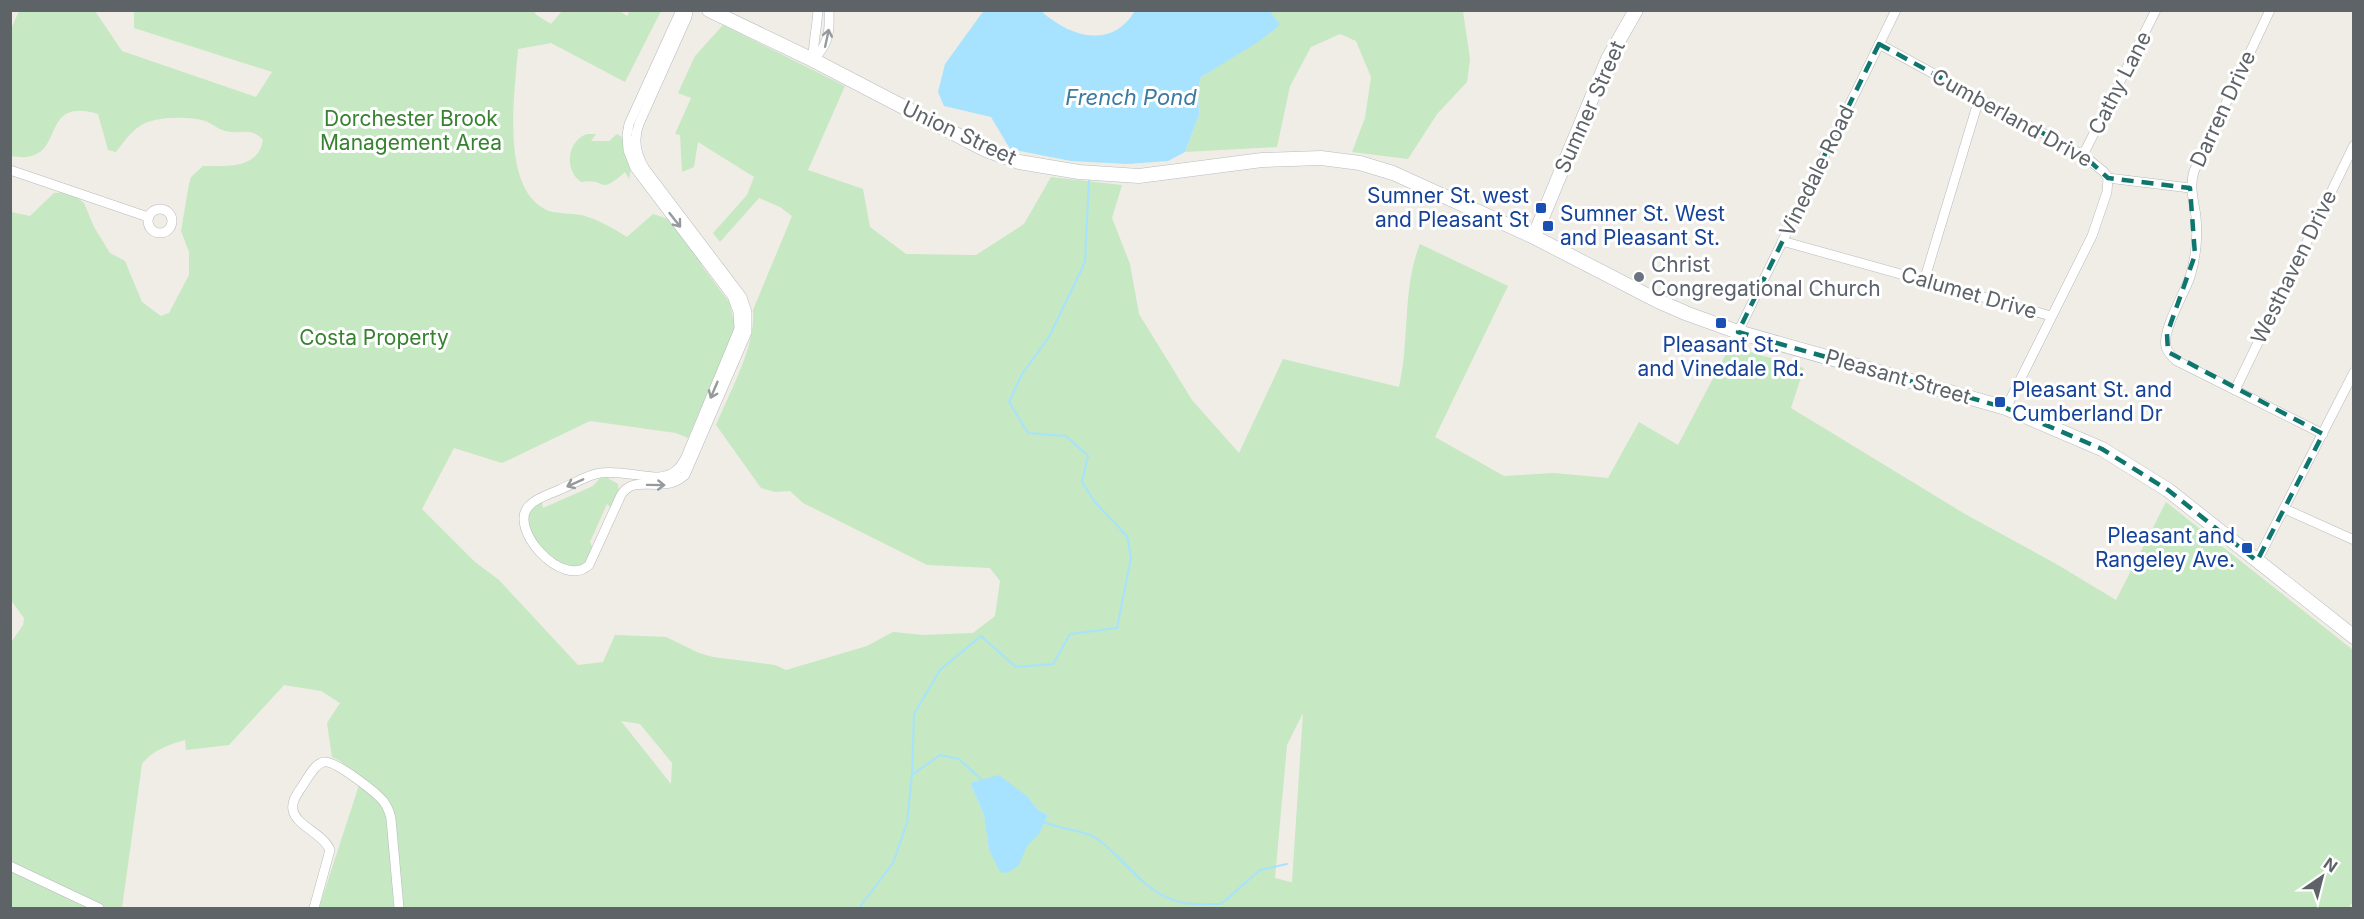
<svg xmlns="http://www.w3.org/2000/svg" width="2364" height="919" viewBox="0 0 2364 919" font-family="Inter,sans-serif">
<rect width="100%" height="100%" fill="#f0ede6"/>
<g fill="#c6e8c2" fill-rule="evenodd">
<path d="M536,10L535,14L551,24L562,11H620L627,16L630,11H661L625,82L551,43L518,49C515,91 499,192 549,211C559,214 571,213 581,215C597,219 613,228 627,237L653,214L668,219L699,258L702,266L729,302L736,329L688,438L676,433L590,421L502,463L454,448L422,509L475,562L499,580L578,665L603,662L615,635L666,637L699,653L713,657L775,665L786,670L867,646L893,632L924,635L973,633L995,616L1000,581L990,568L927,565L803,503L790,491L775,492L761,488L716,425C730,391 756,346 753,310L792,216L780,207L759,198L720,242L713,233L747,195L754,177L698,142L694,167L682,172L680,135L675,134L691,98L678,93L695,56L723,25L845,86L808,170L863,189L870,227L906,254L976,255L1024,224L1051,177L1122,185L1112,218L1130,264L1139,314L1192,400L1239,453L1283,359L1399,387C1410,340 1402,288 1420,244L1508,286L1435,437L1504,476L1554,473L1608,478L1639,422L1678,445L1730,346L1804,368L1791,408L1965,514L2058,565L2116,600L2166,502L2353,650V901L2349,908H319L361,779L340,761L332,757L327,723L340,703L321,691L284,685L229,745L186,750L185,740C170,744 151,751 142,764L122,908H11L10,644L23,625L24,618L10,599L11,212L30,216L54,193L70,192L84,203L94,227L110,253L125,261L142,302L161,316L169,313L189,275V252L181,231L189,184L191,177L203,166C225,166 258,170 263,140C250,126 241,135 225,131C217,129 212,123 205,121C188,116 151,116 137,128C129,134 122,144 116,152L108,150L98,114C34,95 71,167 11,156V29L19,11H95L122,51L256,97L272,72L134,28V11ZM1303,713L1292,882H1291L1275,878L1287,745ZM621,721L640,724L672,763L671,784ZM970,783L1028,797L1038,810L1048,815C1032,850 1025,846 989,850L984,815Z"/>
<path d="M1270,11H1463L1470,59L1467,82L1437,114L1408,159L1352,152L1365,118L1371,77L1356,41L1340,34L1311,47L1290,86L1277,147L1185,152L1199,115L1198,90L1201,77L1279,25Z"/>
<path d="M587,134H596L591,141H609L617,134L622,137L631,169L629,179L625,172C597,197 608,177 581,182C564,170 567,141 587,134Z"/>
<path d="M601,477H606L618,484L619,495L611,508L607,504L590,542L594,551L584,566L562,567L535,541L525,521L532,506L542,502L543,508L593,486Z"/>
</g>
<g fill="#a7e3ff">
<path d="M987,10L1041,11C1070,37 1111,50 1135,11H1270L1280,25L1258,42L1201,77L1198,90L1199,115L1185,152L1168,161L1127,164L1071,161L1010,149L991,117L944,106L938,92L945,64L982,13Z"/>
<path d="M999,775L1028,797L1038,810L1048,815L1039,834L1027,846L1019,865L1007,873L1000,872L989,850L984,815L970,783Z"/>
</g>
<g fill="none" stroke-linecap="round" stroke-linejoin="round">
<g stroke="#a7e3ff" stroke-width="2">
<path d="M913,774L940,755L959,759L982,780"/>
<path d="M1044,822C1058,829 1087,831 1096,838C1126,859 1145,896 1184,903C1196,905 1209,904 1221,904L1260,870L1287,864"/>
<path d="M859,908L893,863L907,823L912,774L914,714L940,670L981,636L1016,667L1053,664L1070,634L1117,628L1131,558L1127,536L1094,501L1082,482L1088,456L1066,436L1028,433L1009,402L1022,374L1049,337L1085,262L1089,180"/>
</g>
<defs>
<g id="minor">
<path d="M681,10L629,124L627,135L628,150L635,168L732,296L738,312L739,329L686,457C680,469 673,476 659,477C640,477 618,470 600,473C587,475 573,484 561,489C551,494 537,497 529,506C507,528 563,590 589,565L621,495C635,472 662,496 685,475L747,332V312L742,297L645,169C636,155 633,140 639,124L687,17L688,10"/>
<path d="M2270,10L2194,171C2189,188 2194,200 2196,217C2198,237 2196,257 2190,277C2184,294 2162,330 2166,347C2168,353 2172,357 2177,361L2323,434"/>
<path d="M1879,44L2083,155L2104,172L2108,178L2107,192L2092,236L2006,408"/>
<path d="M813,60C829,44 830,32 829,10"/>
<path d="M813,60C813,43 817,27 818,10"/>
<path d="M2083,155L2156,10"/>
<path d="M10,170L148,217"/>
<path d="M2108,178L2190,188"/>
<circle cx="160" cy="221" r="12"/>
<path d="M1782,241L2051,316"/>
<path d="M1924,281L1979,99"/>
<path d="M1738,332L1896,10"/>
<path d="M2235,390L2354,145"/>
<path d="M2285,509L2354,540"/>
<path d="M2257,561L2354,372"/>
<path d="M10,866L99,908"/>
<path d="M314,908L330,850C323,833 296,826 293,810C291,801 298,793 303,785C308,778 314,764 324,762C335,760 377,793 384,802C388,808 390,813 391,819L399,908"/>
</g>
<g id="secondary">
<path d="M709,10L813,60L986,150L1019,162L1079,172L1139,176L1262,160L1321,158L1360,163L1393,173L1534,237L1658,301L1688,314L1738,332L2006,408L2102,449L2168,490L2354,637"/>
<path d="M1534,237L1608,59L1636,10"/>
</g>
</defs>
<use href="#minor" stroke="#b6b9bd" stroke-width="10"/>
<use href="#secondary" stroke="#b7bbc0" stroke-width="15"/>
<use href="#minor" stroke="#fff" stroke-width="9"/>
<use href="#secondary" stroke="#fff" stroke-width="14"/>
</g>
<defs><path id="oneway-shaft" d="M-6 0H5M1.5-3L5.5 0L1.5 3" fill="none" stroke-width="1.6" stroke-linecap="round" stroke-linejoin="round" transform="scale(1.5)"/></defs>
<g stroke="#969a9c">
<use href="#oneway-shaft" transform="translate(827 38) rotate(-78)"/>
<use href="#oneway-shaft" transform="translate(675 220) rotate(52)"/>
<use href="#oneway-shaft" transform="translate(714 390) rotate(113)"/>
<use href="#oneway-shaft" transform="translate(575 483) rotate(156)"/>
<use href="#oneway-shaft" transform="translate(656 485) rotate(1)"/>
</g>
<path fill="none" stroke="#0f766e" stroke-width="4.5" stroke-dasharray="12 8" stroke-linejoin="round" d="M1879,44L2083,155L2108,178L2190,188L2195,255L2167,334L2168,352L2323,434L2257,561L2168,490L2102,449L2006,408L1738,332Z"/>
<g fill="#1a4fb4" stroke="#fff" stroke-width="2">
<rect x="1535" y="202" width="12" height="12" rx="3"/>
<rect x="1542" y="220" width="12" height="12" rx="3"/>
<rect x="1715" y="317" width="12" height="12" rx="3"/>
<rect x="1994" y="396" width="12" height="12" rx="3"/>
<rect x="2241" y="542" width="12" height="12" rx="3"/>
</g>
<circle fill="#6b7280" stroke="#fff" stroke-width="2" cx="1639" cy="277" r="6"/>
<g text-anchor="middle" stroke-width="6" stroke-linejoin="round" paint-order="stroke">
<g font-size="21" fill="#5d6367" stroke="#fff">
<text transform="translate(2120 83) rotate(-63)" y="7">Cathy Lane</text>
<text transform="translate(1590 107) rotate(-66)" y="7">Sumner Street</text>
<text transform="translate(2223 109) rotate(-65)" y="7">Darren Drive</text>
<text transform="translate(2012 118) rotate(29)" y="7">Cumberland Drive</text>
<text transform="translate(959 133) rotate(25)" y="7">Union Street</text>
<text transform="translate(1817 171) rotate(-64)" y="7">Vinedale Road</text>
<text transform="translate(2294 267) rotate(-64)" y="7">Westhaven Drive</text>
<text transform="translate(1969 293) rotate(16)" y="7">Calumet Drive</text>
<text transform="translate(1898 377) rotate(16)" y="7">Pleasant Street</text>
</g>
<g font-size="21" fill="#378230" stroke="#fff">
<text x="411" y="126">Dorchester Brook<tspan x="411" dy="24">Management Area</tspan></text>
<text x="374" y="345">Costa Property</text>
</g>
<g font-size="21" fill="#164399" stroke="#fff" text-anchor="end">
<text x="1529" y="203">Sumner St. west<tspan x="1529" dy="24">and Pleasant St</tspan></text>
<text x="1560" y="221" text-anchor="start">Sumner St. West<tspan x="1560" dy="24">and Pleasant St.</tspan></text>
<text x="1721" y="352" text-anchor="middle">Pleasant St.<tspan x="1721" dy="24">and Vinedale Rd.</tspan></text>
<text x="2012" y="397" text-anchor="start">Pleasant St. and<tspan x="2012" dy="24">Cumberland Dr</tspan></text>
<text x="2235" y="543">Pleasant and<tspan x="2235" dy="24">Rangeley Ave.</tspan></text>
</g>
<g font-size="21" fill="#5b616d" stroke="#fff" text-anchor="start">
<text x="1651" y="272">Christ<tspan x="1651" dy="24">Congregational Church</tspan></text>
</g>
<g font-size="22" font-style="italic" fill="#3a7aa3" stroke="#fff">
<text x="1131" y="105">French Pond</text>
</g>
</g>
<rect width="2364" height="919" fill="none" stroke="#5d6367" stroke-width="24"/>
<g transform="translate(2322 877) rotate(35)" stroke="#ffffff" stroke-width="4.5" paint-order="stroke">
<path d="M0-4.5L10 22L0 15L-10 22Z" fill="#5d6367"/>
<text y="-9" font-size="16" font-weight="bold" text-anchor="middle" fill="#5d6367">N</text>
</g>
</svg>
